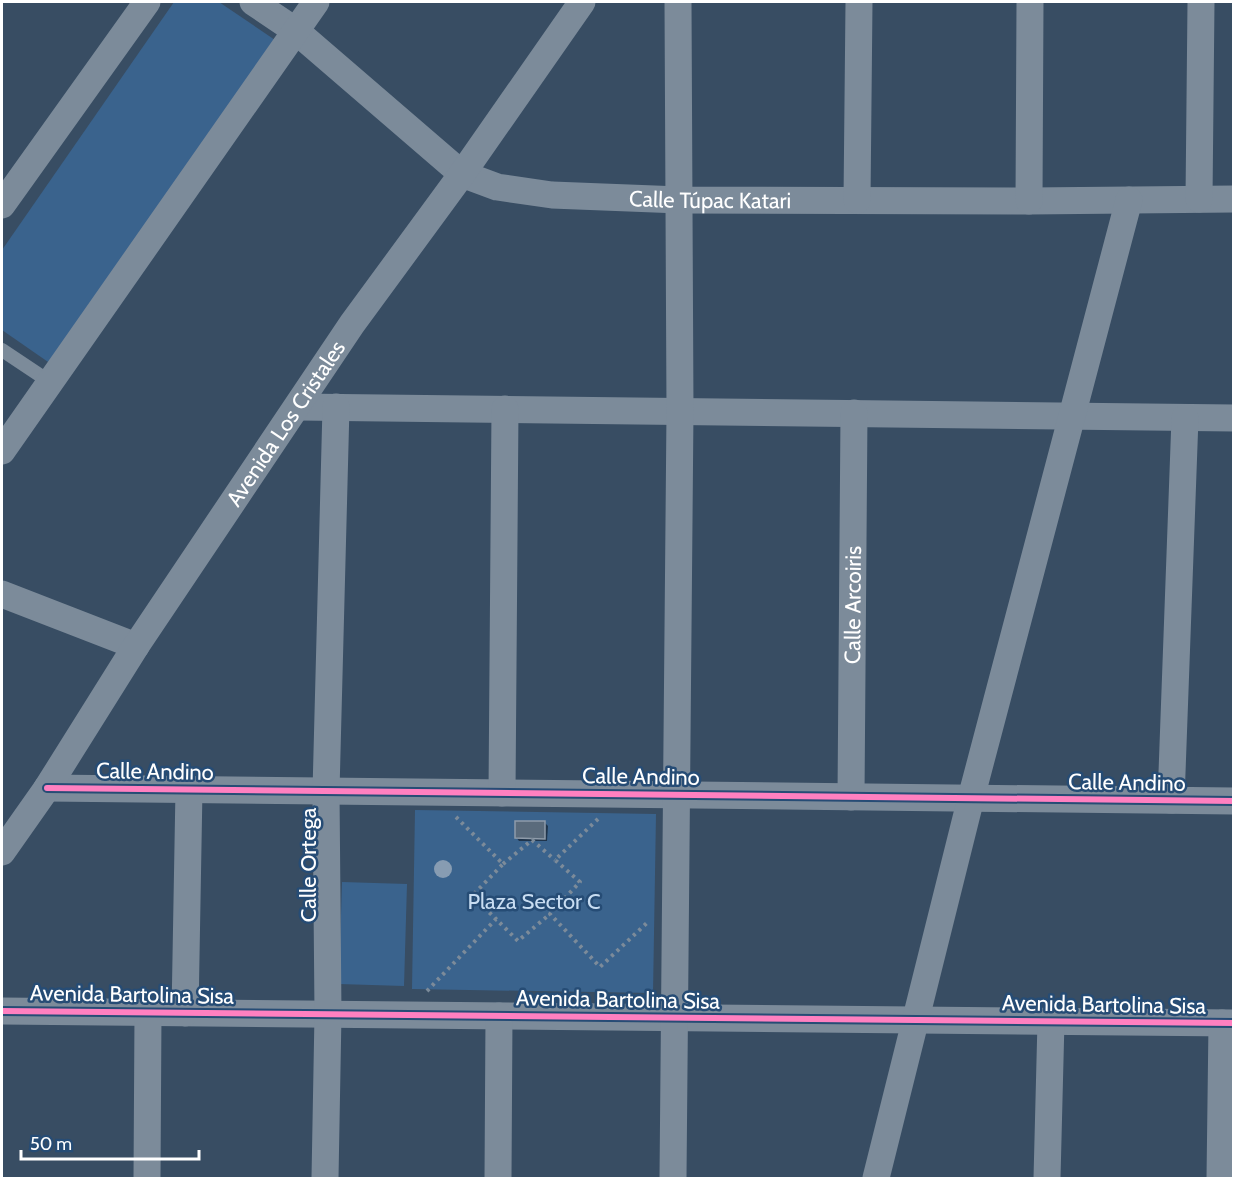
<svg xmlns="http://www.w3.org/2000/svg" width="1235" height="1180" viewBox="0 0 1235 1180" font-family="Cabin,sans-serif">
<rect width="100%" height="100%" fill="#384d63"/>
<g fill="#3a638d">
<path d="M174,2H219L275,40L51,364L2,330V250Z"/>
<path d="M415,810L656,814L653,993L412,989Z"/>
<path d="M342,882L407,884L404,986L339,984Z"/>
</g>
<path fill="#0007" d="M545,823L548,826L547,841H519L516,837Z"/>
<path fill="#5a6b7c" stroke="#8f9caa" stroke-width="1.5" d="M515,821H545V839L515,838Z"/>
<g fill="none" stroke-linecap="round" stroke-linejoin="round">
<g stroke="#7c8b9a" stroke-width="4" stroke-dasharray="3 4.5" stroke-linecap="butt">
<path d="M456,817L503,864L472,896L496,919"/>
<path d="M598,819L555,860L580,882L550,914L600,967L649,921"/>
<path d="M503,864L532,840L555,860"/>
<path d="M427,991L496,919L518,941L550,914"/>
</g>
<path stroke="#7c8b9a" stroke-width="14" d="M2,350L50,382"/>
<g stroke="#7c8b9a" stroke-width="27">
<path id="s1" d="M253,2L296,31L462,174L497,187L552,195L680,200L1029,201L1234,199"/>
<path d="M1199,199L1201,2"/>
<path d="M857,200L859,2"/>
<path d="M1029,201L1030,2"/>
<path d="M2,205L147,2"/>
<path d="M298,407L1234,418"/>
<path d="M2,451L316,2"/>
<path d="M2,594L136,646"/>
<path d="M47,788L1234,801"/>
<path d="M502,793L505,409"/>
<path id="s2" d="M851,797L854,413"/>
<path d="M1171,800L1185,418"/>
<path id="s3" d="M2,852L47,788L136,646L352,324L462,174L582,2"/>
<path d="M2,1011L1234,1023"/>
<path d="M185,1013L189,789"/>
<path d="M147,1178L148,1013"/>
<path d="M325,1178L328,1014L326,791L336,407"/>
<path d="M498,1178L499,1016"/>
<path d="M673,1178L680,411L678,2"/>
<path d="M876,1178L971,798L1129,200"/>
<path d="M1047,1178L1051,1021"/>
<path d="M1220,1178L1222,1023"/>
</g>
<defs>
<g id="cycleway">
<path d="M47,788L1234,801"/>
<path d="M2,1011L1234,1023"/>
</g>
</defs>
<use href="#cycleway" stroke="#264c75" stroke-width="10"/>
<use href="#cycleway" stroke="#ff80c0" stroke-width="6"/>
</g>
<circle fill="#879cb2" cx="443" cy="869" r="9"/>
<g text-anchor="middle" stroke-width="5" stroke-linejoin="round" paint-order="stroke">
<g font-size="22" fill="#fff" stroke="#264c75">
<text dy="8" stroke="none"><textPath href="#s1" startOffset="522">Calle Túpac Katari</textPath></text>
<text dy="8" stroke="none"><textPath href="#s3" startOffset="514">Avenida Los Cristales</textPath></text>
<text dy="8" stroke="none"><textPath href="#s2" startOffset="192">Calle Arcoiris</textPath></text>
<text transform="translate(155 771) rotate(1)" y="8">Calle Andino</text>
<text transform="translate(641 776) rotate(1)" y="8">Calle Andino</text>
<text transform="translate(1127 782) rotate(1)" y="8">Calle Andino</text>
<text transform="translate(308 865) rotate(-90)" y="8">Calle Ortega</text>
<text transform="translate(132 994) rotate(1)" y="8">Avenida Bartolina Sisa</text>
<text transform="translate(618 999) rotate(1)" y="8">Avenida Bartolina Sisa</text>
<text transform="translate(1104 1004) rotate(1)" y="8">Avenida Bartolina Sisa</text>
</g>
<g font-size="22" fill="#c8ddf2" stroke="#264c75">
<text x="534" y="909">Plaza Sector C</text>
</g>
</g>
<rect width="1235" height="1180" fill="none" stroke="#ffffff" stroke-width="6"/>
<path d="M21 1150v9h178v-9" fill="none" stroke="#ffffff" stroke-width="3"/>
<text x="30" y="1150" font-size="18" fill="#ffffff" stroke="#264c75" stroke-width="4.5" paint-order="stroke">50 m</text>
</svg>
